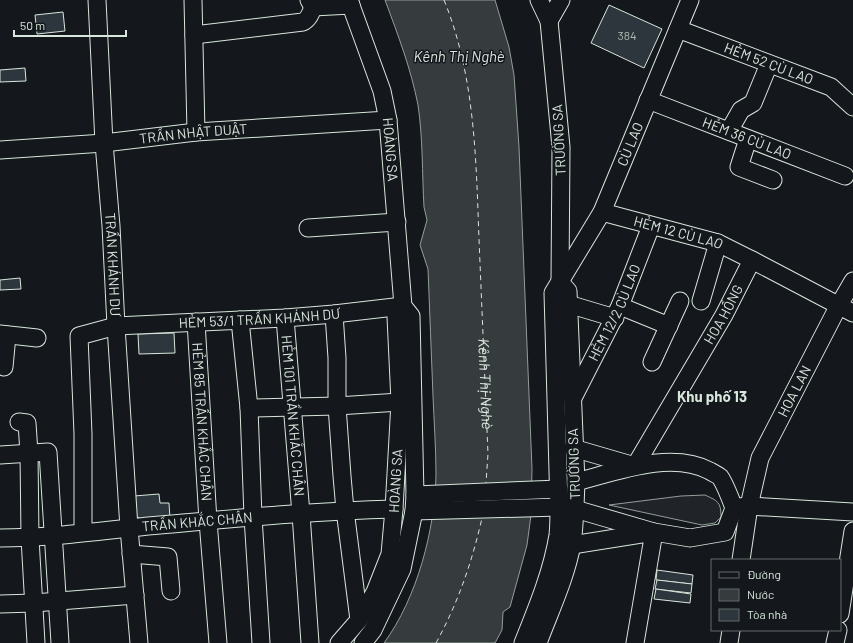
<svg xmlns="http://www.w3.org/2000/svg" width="853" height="643" viewBox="0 0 853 643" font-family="Barlow,sans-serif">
<rect width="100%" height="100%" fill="#14181c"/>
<path fill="#202428" stroke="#939e99" d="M705,495C718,501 721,502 721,517L715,523L702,525L609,505L681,496Z"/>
<path fill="#363b3e" stroke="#939e99" d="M385,0H495L509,47L514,75L519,147L532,469L531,515L527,545L510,607L503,612L502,630L495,643H384C417,598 435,530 436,475C436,448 434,422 433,396C431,354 430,311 428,269L420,245L427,220L424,207C422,173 423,138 418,105C411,69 398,35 385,0Z"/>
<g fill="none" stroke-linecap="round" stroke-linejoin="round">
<g stroke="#d8e6dc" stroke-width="1" stroke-dasharray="5 4" stroke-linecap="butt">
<path id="s1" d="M444,0C475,76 476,158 479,239C482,311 485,382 488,454L486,483"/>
<path d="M436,643C458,603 472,562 482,518"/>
</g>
</g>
<g fill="#2c363c" stroke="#d8e6dc">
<path d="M609,5L662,29L644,68L591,43Z"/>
<path d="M63,12L65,31L37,34L35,15Z"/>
<path d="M25,68L26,81L0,82V70Z"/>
<path d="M20,278L21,289L0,290V280Z"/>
<path d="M174,333L175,353L139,354L138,334Z"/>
<path d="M159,494L160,503H169L170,519L145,521L135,516L134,496Z"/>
<path d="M657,570L693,575L692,584L656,580Z"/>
<path d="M657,580L692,584L691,593L655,589Z"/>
<path d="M656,589L691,594L690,603L654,599Z"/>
</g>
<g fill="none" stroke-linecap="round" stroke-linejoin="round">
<defs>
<g id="minor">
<path id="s2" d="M97,0L104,143L111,226L116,326L129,528L139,643"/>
<path d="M193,0L196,132"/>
<path d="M309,0L313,7L351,5"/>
<path id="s3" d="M349,0L382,91L388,120L403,306L411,316L415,495L414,511L402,569L373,630L363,643"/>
<path d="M549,21L561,0"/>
<path id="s4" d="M678,29L831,87L853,107"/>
<path d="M194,35L303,22C309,19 311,13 313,7"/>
<path id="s5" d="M648,100L845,176"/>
<path d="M729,131L741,110L753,103L769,64"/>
<path d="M748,139L739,167L773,180"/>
<path id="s6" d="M0,150L104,143L196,132L388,120"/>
<path id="s7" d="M602,212L718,243L752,260"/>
<path d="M308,228L397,222"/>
<path d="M701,301L718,243"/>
<path d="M568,304L615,318"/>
<path d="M620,306L669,326"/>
<path d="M334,314L337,358V406L342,476L345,510L359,620"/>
<path id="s8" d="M285,318L301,514L310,643"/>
<path d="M240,320L249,408L253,517L261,643"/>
<path id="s9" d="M196,322L208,521L218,643"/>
<path d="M0,334L37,338"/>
<path d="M652,362L680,301"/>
<path d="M4,367L7,335"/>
<path id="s10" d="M573,398L620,306L651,226"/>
<path d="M249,408L337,406L400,402"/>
<path d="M19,422L27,423L29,453L30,538L36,643"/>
<path id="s11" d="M573,448L635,466L724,315L752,260L853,313"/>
<path d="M0,455L48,452L60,643"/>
<path d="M415,495L559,489"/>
<path d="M739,507L749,506L853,512"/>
<path d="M575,509L654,532L690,538L725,532L734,508C731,500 725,484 720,477C718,475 713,473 710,471C671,450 615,472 576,482"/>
<path d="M414,511L559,507"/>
<path id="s12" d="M83,532V434L79,336L116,326L285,318L334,314L403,306"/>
<path id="s13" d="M0,538C50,538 99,531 148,526C230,519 312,511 394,509"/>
<path d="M572,545L654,532L635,643"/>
<path d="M131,554L168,557L171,591"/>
<path id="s14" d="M741,560L749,506L760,458L839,305L853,281"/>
<path d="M0,604L34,603L135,595"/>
<path d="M840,614L853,531"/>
<path id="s15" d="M339,643L359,620L375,592L390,554L394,509L400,402L396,317L403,306"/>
<path id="s16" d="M523,643C537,608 552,572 558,535C559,526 559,516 559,507L553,293L602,212L690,0"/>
<path d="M538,643C550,611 566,577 572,544C575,523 575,503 576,482L568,291L560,282L561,147L549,21L539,0"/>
<path d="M729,643L731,630"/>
<path d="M835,643L838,630"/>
</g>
</defs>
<use href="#minor" stroke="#d8e6dc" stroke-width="19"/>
<use href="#minor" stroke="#14181c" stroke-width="17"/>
</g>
<g text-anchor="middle" stroke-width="3" stroke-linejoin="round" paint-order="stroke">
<g font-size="12" fill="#adbab4">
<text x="627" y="40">384</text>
</g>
<g font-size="14" fill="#d8e6dc" stroke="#14181c">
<text dy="5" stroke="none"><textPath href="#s4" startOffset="97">HẺM 52 CÙ LAO</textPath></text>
<text dy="5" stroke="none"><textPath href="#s6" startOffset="194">TRẦN NHẬT DUẬT</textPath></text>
<text dy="5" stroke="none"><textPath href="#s5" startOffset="106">HẺM 36 CÙ LAO</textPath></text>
<text transform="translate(559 140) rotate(-93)" y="5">TRƯỜNG SA</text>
<text dy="5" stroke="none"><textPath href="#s16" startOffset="524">CÙ LAO</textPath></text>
<text dy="5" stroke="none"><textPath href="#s3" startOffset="156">HOÀNG SA</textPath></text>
<text dy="5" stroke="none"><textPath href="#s7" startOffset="79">HẺM 12 CÙ LAO</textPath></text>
<text dy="5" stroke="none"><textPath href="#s2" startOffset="265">TRẦN KHÁNH DƯ</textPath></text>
<text dy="5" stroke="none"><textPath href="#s10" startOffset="95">HẺM 12/2 CÙ LAO</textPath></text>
<text dy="5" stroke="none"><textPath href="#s11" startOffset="240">HOA HỒNG</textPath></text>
<text dy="5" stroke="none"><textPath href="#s12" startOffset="378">HẺM 53/1 TRẦN KHÁNH DƯ</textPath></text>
<text dy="5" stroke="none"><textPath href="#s14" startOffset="179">HOA LAN</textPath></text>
<text dy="5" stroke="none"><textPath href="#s8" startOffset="98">HẺM 101 TRẦN KHẮC CHÂN</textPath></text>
<text dy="5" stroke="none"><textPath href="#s9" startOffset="100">HẺM 85 TRẦN KHẮC CHÂN</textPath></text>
<text transform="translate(574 464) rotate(-92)" y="5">TRƯỜNG SA</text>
<text dy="5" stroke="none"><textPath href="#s15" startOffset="177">HOÀNG SA</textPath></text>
<text dy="5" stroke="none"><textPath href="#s13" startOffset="198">TRẦN KHẮC CHÂN</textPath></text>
</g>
<g font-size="15" font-style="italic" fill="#d8e6dc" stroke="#14181c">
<text x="459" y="62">Kênh Thị Nghè</text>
<text dy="5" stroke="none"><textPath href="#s1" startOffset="388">Kênh Thị Nghè</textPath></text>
</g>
<g font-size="15" font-weight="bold" fill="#d8e6dc" stroke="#14181c">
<text x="712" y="402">Khu phố 13</text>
</g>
</g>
<rect x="711" y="559" width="130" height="72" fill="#14181c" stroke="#626a69"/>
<rect x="719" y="572" width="20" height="6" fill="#14181c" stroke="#626a69"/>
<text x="747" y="579" font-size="12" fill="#d8e6dc">Đường</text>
<rect x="719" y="589" width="20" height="12" fill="#363b3e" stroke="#626a69"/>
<text x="747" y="599" font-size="12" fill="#d8e6dc">Nước</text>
<rect x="719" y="609" width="20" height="12" fill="#2c363c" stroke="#626a69"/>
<text x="747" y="619" font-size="12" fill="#d8e6dc">Tòa nhà</text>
<path d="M14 30v6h112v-6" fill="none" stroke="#d8e6dc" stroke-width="2"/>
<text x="20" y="30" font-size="12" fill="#d8e6dc" stroke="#14181c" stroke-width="3" paint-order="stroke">50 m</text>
</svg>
